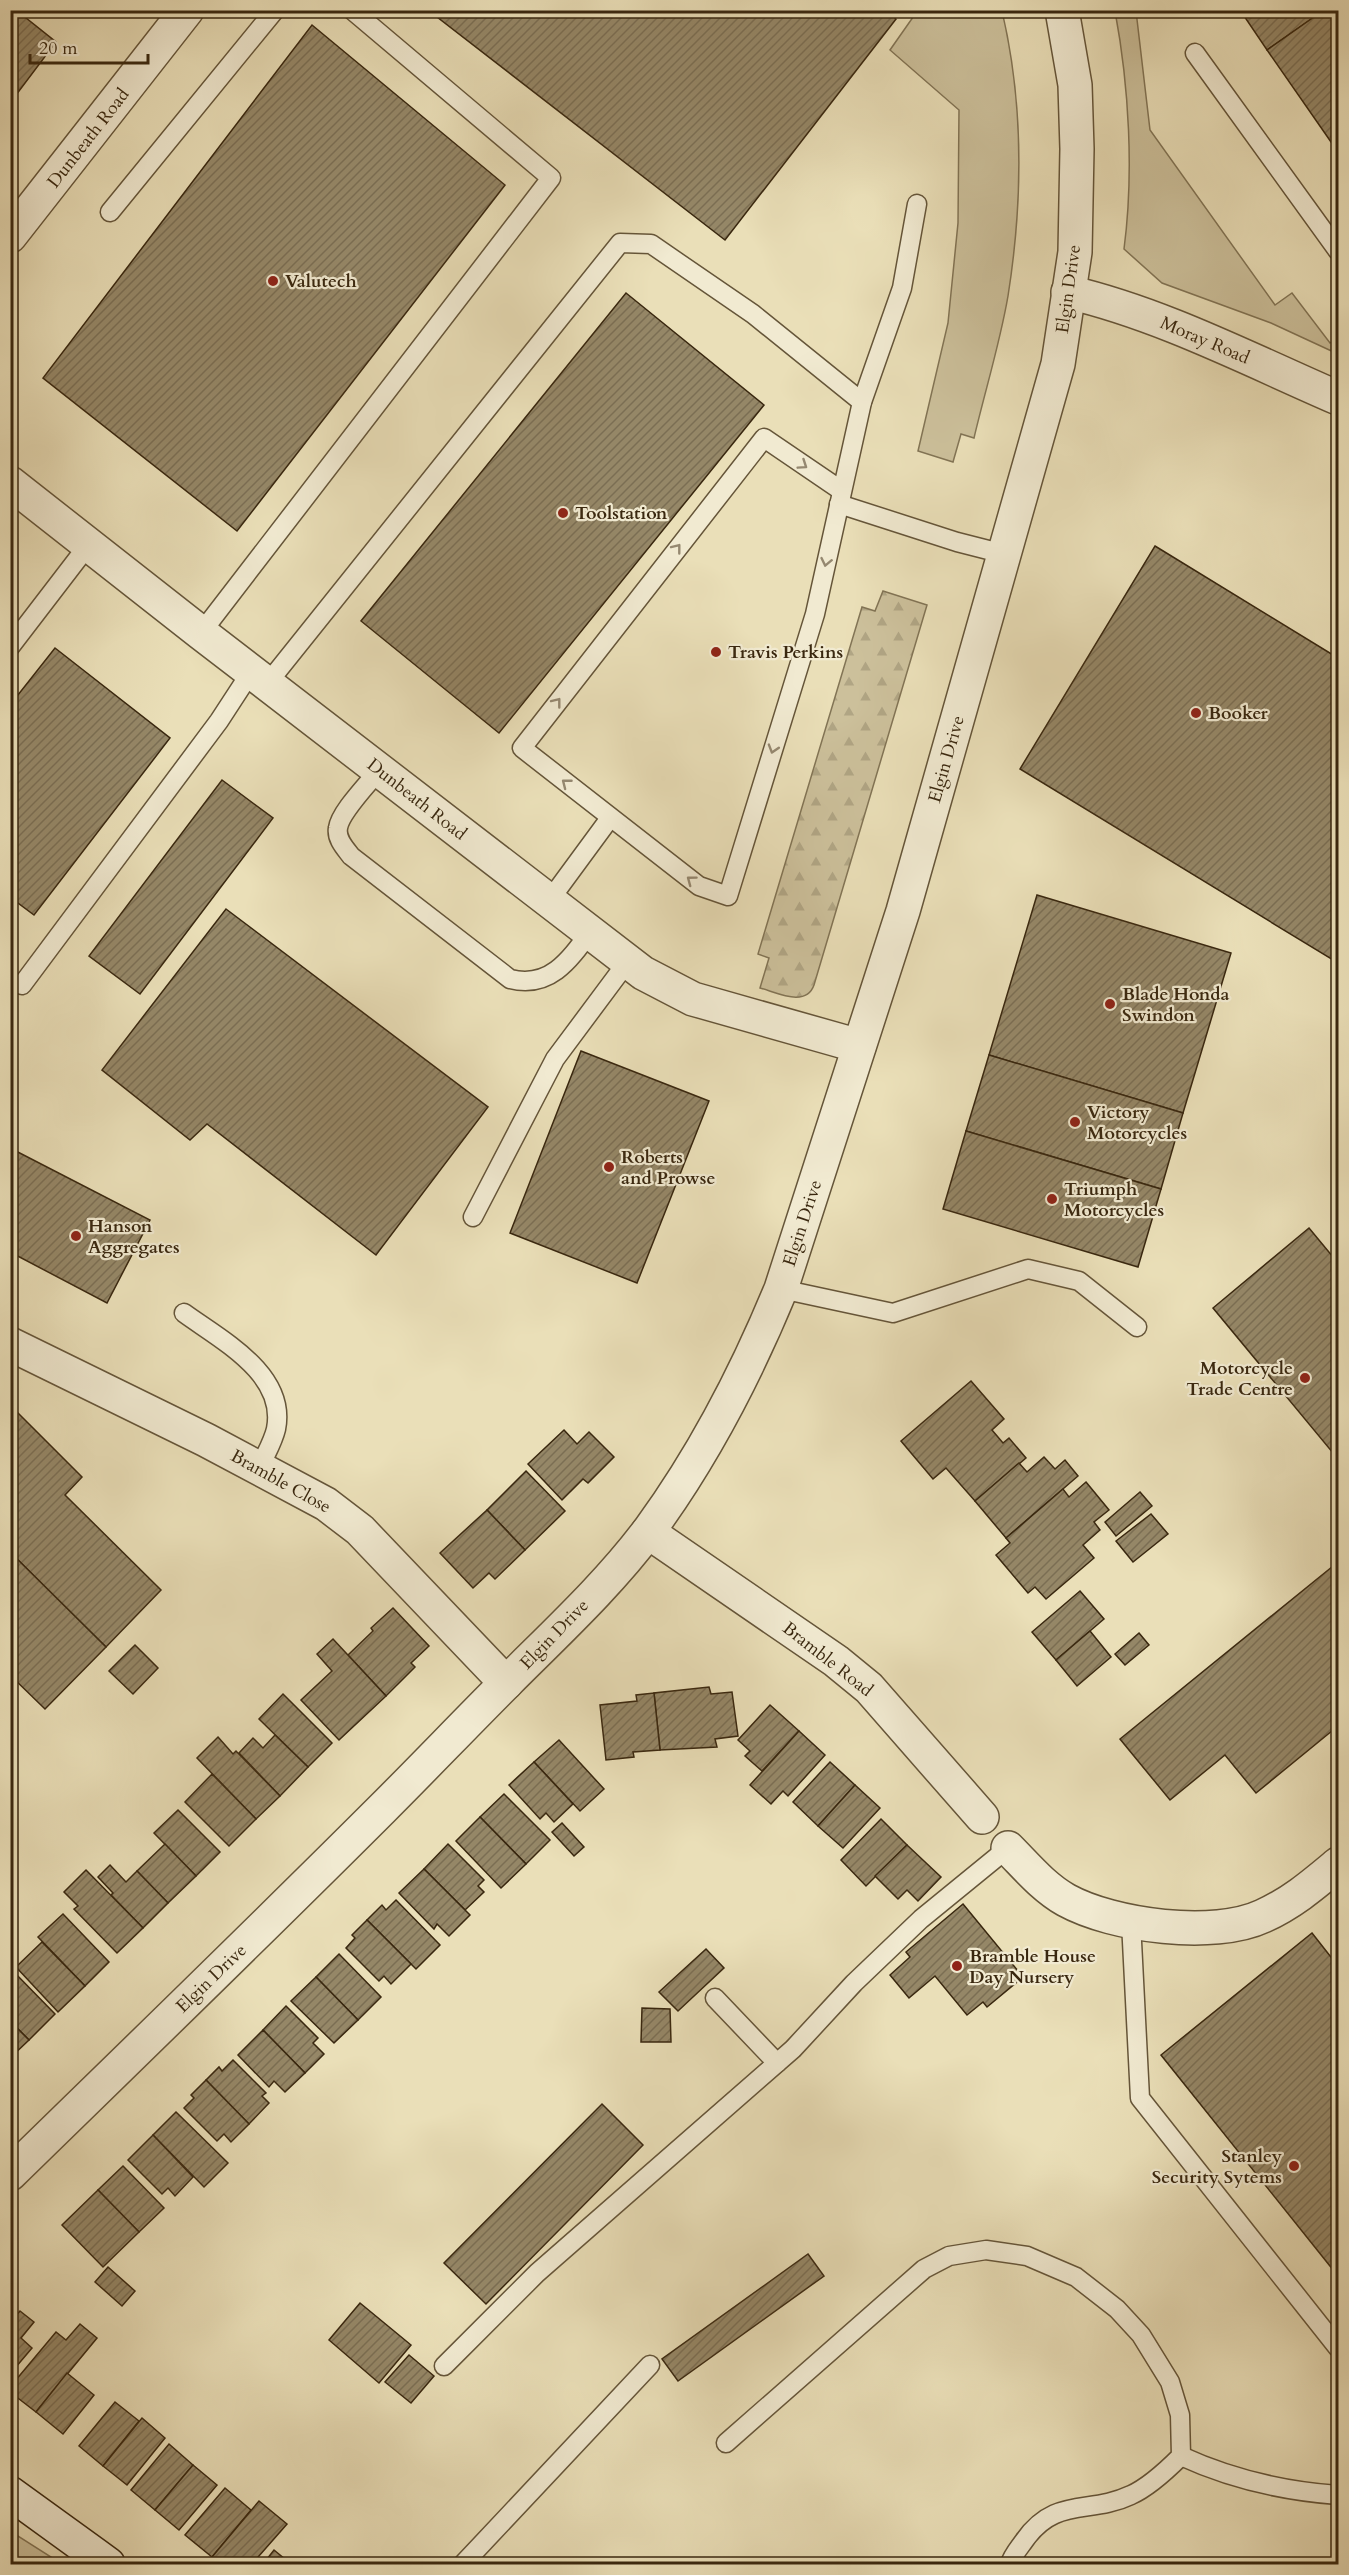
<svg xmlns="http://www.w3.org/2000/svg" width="1349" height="2575" viewBox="0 0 1349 2575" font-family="Cardo,serif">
<defs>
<pattern id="forest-firs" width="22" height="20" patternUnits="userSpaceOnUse" patternTransform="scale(1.5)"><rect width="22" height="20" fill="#ccc09b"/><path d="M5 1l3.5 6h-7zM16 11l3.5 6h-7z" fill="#b0a584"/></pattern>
<pattern id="building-hatch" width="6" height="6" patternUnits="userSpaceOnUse" patternTransform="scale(1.5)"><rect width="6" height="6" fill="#958767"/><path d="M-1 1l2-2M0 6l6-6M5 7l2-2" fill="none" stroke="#7b6e53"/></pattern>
</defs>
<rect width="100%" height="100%" fill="#eadfb8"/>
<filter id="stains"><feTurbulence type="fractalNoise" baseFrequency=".00333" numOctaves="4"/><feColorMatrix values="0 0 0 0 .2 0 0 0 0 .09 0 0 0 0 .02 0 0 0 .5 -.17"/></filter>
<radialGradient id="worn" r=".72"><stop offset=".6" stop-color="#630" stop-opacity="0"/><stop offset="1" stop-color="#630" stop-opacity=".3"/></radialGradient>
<g fill="#ccc09b" stroke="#827455" stroke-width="1.5">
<path d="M918,10L1002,11C1024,105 1023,201 1008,296C1000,343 985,391 974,438L961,434L953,462L918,451L948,323L958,223L959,110L890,50Z"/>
<path d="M1115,11H1136L1150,130L1275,305L1292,293L1330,343L1338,337V354L1271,323L1162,283L1124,249C1134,173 1129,86 1115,11Z"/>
<path d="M10,2531L62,2564H11Z"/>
</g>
<path fill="url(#forest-firs)" stroke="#827455" stroke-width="1.5" d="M883,591L927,605L814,985C806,1008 776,992 760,988L769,958L758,954L862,607L875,611Z"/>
<g fill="url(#building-hatch)" stroke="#39270f" stroke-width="1.5">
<path d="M10,10H16L56,42L10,103Z"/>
<path d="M428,10H886L896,19L725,240Z"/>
<path d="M1240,10H1324L1267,50Z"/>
<path d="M1324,10H1338V152L1267,50Z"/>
<path d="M312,25L505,185L237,531L43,378Z"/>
<path d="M626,293L764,405L499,733L361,621Z"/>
<path d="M1155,546L1338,658V963L1020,769Z"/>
<path d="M55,648L170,738L34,915L10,897V705Z"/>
<path d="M222,780L273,818L140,994L89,956Z"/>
<path d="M1037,895L1231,953L1183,1113L989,1055Z"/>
<path d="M226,909L488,1107L376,1255L207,1124L190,1140L102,1070Z"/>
<path d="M581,1051L709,1101L637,1283L510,1233Z"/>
<path d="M989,1055L1183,1113L1161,1189L966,1131Z"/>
<path d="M966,1131L1161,1189L1138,1267L943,1209Z"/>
<path d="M10,1148L150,1220L107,1303L10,1252Z"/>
<path d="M1309,1228L1338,1263V1448L1333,1453L1213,1308Z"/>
<path d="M971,1381L1004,1419L992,1430L1003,1443L1009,1438L1026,1458L975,1501L946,1468L933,1479L901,1441Z"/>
<path d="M10,1405L82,1477L65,1495L161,1590L106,1647L10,1552Z"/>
<path d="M564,1430L577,1444L589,1432L614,1457L588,1483L583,1479L562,1500L528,1464Z"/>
<path d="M1044,1457L1055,1469L1065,1460L1078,1476L1006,1538L975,1501L1019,1463L1027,1472Z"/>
<path d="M526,1471L565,1511L525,1550L487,1510Z"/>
<path d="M1086,1482L1109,1510L1094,1522L1100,1530L1083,1545L1094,1558L1046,1599L1035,1587L1028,1593L996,1555L1010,1543L1006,1538L1063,1489L1069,1497Z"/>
<path d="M1140,1492L1152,1506L1116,1536L1105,1522Z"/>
<path d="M487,1510L525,1550L495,1579L489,1573L473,1588L440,1553Z"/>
<path d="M1151,1514L1168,1534L1133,1562L1116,1541Z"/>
<path d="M10,1552L106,1647L45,1709L10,1675Z"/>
<path d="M1338,1562V1726L1256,1793L1225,1755L1170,1800L1120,1739Z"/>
<path d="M1080,1591L1104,1619L1056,1660L1032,1632Z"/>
<path d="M393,1608L429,1646L411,1663L415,1667L386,1696L348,1655L373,1631L371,1628Z"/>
<path d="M1090,1631L1111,1657L1077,1686L1056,1660Z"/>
<path d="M1139,1633L1149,1645L1125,1665L1115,1654Z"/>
<path d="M333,1639L386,1696L339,1740L301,1700L332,1671L317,1654Z"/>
<path d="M135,1645L158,1668L133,1694L109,1671Z"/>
<path d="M709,1687L711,1694L732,1692L738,1736L715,1739L717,1747L660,1750L654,1693Z"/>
<path d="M654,1693L660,1750L633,1752L634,1757L606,1760L600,1705L637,1701L636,1695Z"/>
<path d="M283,1694L332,1743L308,1767L259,1719Z"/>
<path d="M770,1705L799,1731L762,1771L745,1756L750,1751L738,1740Z"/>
<path d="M799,1731L825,1755L788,1796L783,1791L771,1804L750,1785Z"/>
<path d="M275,1735L308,1767L280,1796L239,1753L253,1738L263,1748Z"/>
<path d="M218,1737L233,1754L236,1751L280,1796L256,1819L197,1758Z"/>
<path d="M559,1740L604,1789L580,1811L534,1762Z"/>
<path d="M534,1762L573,1804L554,1822L546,1813L540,1819L509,1785Z"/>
<path d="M830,1762L855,1785L818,1826L793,1802Z"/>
<path d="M212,1774L256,1819L229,1846L185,1802Z"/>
<path d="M855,1785L880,1808L843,1848L818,1826Z"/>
<path d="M504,1794L550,1840L526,1864L480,1817Z"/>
<path d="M178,1810L220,1852L196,1876L154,1833Z"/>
<path d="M480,1817L526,1864L501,1888L456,1841Z"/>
<path d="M881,1819L907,1845L866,1886L841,1860Z"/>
<path d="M562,1823L584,1847L574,1856L552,1832Z"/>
<path d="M165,1844L196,1876L168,1903L137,1871Z"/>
<path d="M448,1844L484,1880L478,1886L484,1892L465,1910L424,1869Z"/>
<path d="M907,1845L941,1877L918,1901L907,1890L898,1899L875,1876Z"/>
<path d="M110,1865L126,1882L137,1871L168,1903L143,1928L111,1895L113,1893L98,1877Z"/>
<path d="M424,1869L470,1915L449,1936L437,1924L434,1929L399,1893Z"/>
<path d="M86,1870L143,1928L117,1953L74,1909L78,1906L64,1892Z"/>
<path d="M396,1900L440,1945L416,1969L367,1920L382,1905L386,1910Z"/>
<path d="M963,1904L1023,1977L987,2007L983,2002L967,2015L935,1976L909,1998L890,1975L910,1957L906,1952Z"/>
<path d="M63,1914L109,1962L85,1986L38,1937Z"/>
<path d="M367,1920L411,1964L391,1984L384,1976L379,1981L346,1948L355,1938L352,1935Z"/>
<path d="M1312,1933L1338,1966V2276L1161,2055Z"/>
<path d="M42,1942L85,1986L58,2012L16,1967Z"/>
<path d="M706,1949L724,1968L678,2011L659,1992Z"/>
<path d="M339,1954L381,1997L358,2020L316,1977Z"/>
<path d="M12,1970L55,2014L29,2040L10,2021Z"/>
<path d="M316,1977L358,2020L334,2043L291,2001Z"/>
<path d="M286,2006L318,2038L313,2043L324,2054L305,2073L263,2030Z"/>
<path d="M642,2008L670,2009L671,2042H641Z"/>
<path d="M10,2021L29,2040L10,2058Z"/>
<path d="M263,2030L305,2073L285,2092L274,2081L269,2087L238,2055Z"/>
<path d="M233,2060L266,2093L262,2096L269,2103L249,2124L206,2080L219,2067L222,2071Z"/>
<path d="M206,2080L249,2124L231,2142L224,2134L217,2141L184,2108L194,2098L191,2095Z"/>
<path d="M602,2104L643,2145L486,2304L444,2263Z"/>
<path d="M176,2112L228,2163L204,2187L153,2135Z"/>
<path d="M153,2135L193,2177L175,2196L168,2188L162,2194L128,2160Z"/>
<path d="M123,2166L164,2208L139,2232L98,2190Z"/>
<path d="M98,2190L139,2232L103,2267L62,2225Z"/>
<path d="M808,2254L824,2276L678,2381L662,2359Z"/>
<path d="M108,2267L135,2291L122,2306L95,2282Z"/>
<path d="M360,2303L411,2345L379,2383L329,2340Z"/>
<path d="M20,2311L34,2322L21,2338L32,2348L10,2374V2322Z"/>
<path d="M80,2324L97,2338L36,2412L10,2392V2387L56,2332L66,2340Z"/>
<path d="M409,2355L434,2376L411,2403L385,2382Z"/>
<path d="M67,2373L94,2395L63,2434L36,2412Z"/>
<path d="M115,2402L139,2421L103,2466L79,2446Z"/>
<path d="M142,2418L165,2438L127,2485L103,2466Z"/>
<path d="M169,2444L193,2465L155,2510L131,2490Z"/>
<path d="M193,2465L217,2485L179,2530L155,2510Z"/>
<path d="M225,2488L251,2510L212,2557L185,2535Z"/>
<path d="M259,2501L287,2524L252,2564H222L212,2557Z"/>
<path d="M274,2550L291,2564H263Z"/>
</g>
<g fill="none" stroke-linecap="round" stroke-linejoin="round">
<defs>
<g id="lane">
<path d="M1195,53L1338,251"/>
<path d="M110,212L275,10"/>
<path d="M842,491L764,438L522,748L699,886L728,896L815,614L862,402L902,288L917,204"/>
<path d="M839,504L957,542L1004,554"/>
<path d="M201,633L551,178L352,10"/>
<path d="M10,647L89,544"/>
<path d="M267,684L620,243L651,244L753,314L862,402"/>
<path d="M379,770C369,783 340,812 338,828C336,839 345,848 351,856L510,979C549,989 569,961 590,932"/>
<path d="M549,901L610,818"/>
<path d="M22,985L219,721L251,672"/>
<path d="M473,1217L555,1059L628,961"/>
<path d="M781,1289L893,1313L1028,1269L1079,1281L1137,1327"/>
<path d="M184,1313C221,1340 287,1374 276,1429C273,1442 265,1455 260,1467"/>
<path d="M1131,1922L1140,2098L1338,2348"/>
<path d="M715,1998L777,2063"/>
<path d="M444,2366L537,2273L793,2049L854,1983L921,1919L1008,1848"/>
<path d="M726,2443L924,2269L949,2256L986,2250L1027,2256L1076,2277L1117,2309L1141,2335L1170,2382L1180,2415L1181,2456C1167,2470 1149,2487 1131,2495C1089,2515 1055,2496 1024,2541C1019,2548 1012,2556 1010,2564"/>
<path d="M1181,2456C1231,2479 1283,2491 1338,2495"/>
<path d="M463,2564L650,2365"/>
</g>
<g id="street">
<path d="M10,236L187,10"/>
<path d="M1068,292C1162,314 1250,360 1338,398"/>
<path d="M10,483L201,633L643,973L693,999L859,1046"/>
<path d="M10,1344L206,1440L326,1504L360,1530L506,1683"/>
<path d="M648,1532L836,1661L869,1688L982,1817"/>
<path d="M1008,1848C1026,1866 1043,1887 1066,1900C1113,1926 1214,1939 1263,1916C1292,1903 1314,1884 1338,1864"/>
<path d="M10,2174C135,2052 260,1931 383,1808C425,1766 466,1723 508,1681C557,1632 609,1584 650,1529C704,1455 746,1374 781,1289L903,911L1058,364L1075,252L1077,149L1075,85L1062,10"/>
</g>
<path id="secondary" d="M10,2493L108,2564"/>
</defs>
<use href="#lane" stroke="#655539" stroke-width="21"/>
<use href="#street" stroke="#655539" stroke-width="36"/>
<use href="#secondary" stroke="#39270f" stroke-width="36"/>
<use href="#lane" stroke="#f1ead1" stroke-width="18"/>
<use href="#street" stroke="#f1ead1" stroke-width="33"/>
<use href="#secondary" stroke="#f1ead1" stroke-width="33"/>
</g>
<defs><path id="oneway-chevron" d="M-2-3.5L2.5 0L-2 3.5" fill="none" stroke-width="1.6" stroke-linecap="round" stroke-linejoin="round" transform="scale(1.5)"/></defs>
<g stroke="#958870">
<use href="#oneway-chevron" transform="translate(803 465) rotate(34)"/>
<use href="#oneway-chevron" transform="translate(677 548) rotate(-52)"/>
<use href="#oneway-chevron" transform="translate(826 562) rotate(102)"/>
<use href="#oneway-chevron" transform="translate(557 702) rotate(-52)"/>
<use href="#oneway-chevron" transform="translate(773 749) rotate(107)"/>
<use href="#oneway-chevron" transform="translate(566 783) rotate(-142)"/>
<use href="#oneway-chevron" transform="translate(691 880) rotate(-143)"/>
</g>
<g fill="#8f2418" stroke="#f1ead1" stroke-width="2">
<circle cx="273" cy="281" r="6"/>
<circle cx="563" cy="513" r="6"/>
<circle cx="716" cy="652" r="6"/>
<circle cx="1196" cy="713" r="6"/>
<circle cx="1110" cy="1004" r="6"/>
<circle cx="1075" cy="1122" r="6"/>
<circle cx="609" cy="1167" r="6"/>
<circle cx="1052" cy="1199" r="6"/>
<circle cx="76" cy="1236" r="6"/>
<circle cx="1305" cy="1378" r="6"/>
<circle cx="957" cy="1966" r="6"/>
<circle cx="1294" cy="2166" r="6"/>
</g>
<g text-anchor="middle" stroke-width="4.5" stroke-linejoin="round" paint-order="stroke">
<g font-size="18" fill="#39270f" stroke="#f1ead1">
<text transform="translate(88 138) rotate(-52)" y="6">Dunbeath Road</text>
<text transform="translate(1068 289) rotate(-82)" y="6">Elgin Drive</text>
<text transform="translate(1205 340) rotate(23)" y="6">Moray Road</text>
<text transform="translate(946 759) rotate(-74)" y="6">Elgin Drive</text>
<text transform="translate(417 799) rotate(38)" y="6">Dunbeath Road</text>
<text transform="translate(802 1223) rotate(-72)" y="6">Elgin Drive</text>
<text transform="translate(281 1481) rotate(29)" y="6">Bramble Close</text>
<text transform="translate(554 1634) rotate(-46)" y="6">Elgin Drive</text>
<text transform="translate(828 1659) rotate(38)" y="6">Bramble Road</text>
<text transform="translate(211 1978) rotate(-44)" y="6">Elgin Drive</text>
</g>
<g font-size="18" font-weight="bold" fill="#39270f" stroke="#f1ead1" text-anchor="start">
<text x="285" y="287">Valutech</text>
<text x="575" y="519">Toolstation</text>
<text x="728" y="658">Travis Perkins</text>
<text x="1208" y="719">Booker</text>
<text x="1122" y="1000">Blade Honda<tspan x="1122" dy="21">Swindon</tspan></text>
<text x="1087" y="1118">Victory<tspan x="1087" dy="21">Motorcycles</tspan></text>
<text x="621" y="1163">Roberts<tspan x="621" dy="21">and Prowse</tspan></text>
<text x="1064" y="1195">Triumph<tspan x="1064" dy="21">Motorcycles</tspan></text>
<text x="88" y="1232">Hanson<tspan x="88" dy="21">Aggregates</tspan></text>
<text x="1293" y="1374" text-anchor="end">Motorcycle<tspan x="1293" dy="21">Trade Centre</tspan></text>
<text x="969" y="1962">Bramble House<tspan x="969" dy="21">Day Nursery</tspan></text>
<text x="1282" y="2162" text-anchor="end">Stanley<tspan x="1282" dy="21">Security Sytems</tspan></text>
</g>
</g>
<rect width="1349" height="2575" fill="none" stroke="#eadfb8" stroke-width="36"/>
<rect x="12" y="12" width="1325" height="2551" fill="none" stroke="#39270f" stroke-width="3"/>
<rect x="18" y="18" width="1313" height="2539" fill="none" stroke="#39270f" stroke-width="1.5"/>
<path d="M30 54v9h118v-9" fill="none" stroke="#39270f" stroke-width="3"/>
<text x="39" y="54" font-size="18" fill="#39270f" stroke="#f1ead1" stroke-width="4.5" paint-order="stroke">20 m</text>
<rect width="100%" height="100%" filter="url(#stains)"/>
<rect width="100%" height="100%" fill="url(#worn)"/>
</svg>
